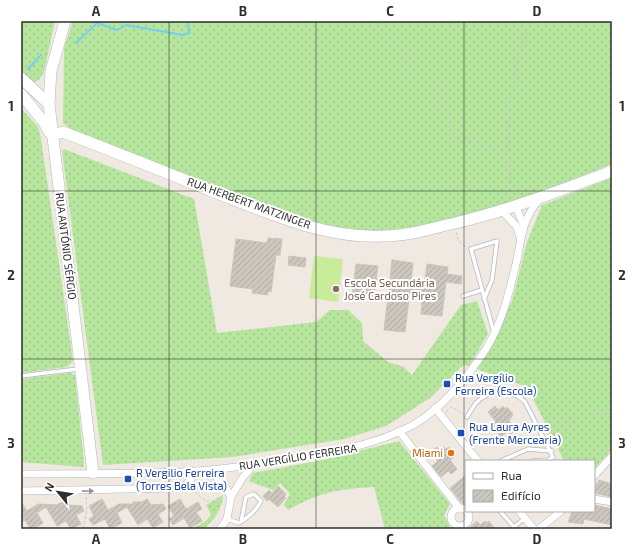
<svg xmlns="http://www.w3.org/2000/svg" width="633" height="550" viewBox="0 0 633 550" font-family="'Exo 2',sans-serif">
<defs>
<pattern id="grass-dots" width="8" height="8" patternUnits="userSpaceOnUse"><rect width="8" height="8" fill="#b6e59e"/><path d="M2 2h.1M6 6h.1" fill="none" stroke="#9dc588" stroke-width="1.8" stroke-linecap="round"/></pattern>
<pattern id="building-hatch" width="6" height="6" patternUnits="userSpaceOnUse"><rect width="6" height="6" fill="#cbc7bf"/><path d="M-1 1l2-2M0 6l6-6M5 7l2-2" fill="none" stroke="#afaba4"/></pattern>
</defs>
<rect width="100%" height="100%" fill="#efe9e1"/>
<g fill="url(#grass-dots)">
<path d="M21,21H55L44,72L39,80L34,82L28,80L21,70Z"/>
<path d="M73,21H612V164C558,186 504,206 447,220C427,225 406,232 385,232C353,233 324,226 295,217L74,132L63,123L64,48Z"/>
<path d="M21,108L38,127L41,139L73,361L67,367L21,373Z"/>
<path d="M64,149L194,199L217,333L316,322L330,310H348L362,323L363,341L388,362L404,367L412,375L461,305L477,301L488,334L469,366L463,365L430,398L386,426L344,439L233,457L103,465L62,151Z"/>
<path d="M612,178V449L594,469V461H564L527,387L477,369L512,301L527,242L542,205Z"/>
<path d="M70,373L75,375L84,463L83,467L21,462V379Z"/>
<path d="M399,441L450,504L444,515L451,529H385L374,487C338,489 320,492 288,510L284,505L290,494L280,483L273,490L249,481L253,473L323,460Z"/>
<path d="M223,495C222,510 215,518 204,529H192L207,520L211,514L206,505Z"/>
</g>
<path fill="#c9ec9a" d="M314,256L343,259L338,302L309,298Z"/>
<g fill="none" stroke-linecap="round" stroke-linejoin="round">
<g stroke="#75cff0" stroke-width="2">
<path d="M76,43L97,23L117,30L126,25L183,35L189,33L188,21"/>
<path d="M28,69L41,55"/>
</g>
</g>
<g fill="url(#building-hatch)" stroke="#cbc5ba">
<path d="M268,238L282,239L280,255H276L271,292L268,291V295L252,293L253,289L230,286L236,239L267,243Z"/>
<path d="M289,256L306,258L305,267L288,265Z"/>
<path d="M392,260L413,263L411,283L424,285L427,264L448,267L447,274L462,276L461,284L446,282L442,316L421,314L423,292L410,291L405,332L384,330L389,288L375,287L373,300L352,298L356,264L378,266L376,279L390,281Z"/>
<path d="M495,406L498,410L503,406L505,409L507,407L513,414L509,421L516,430L510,435L508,431L501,437L491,425L496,422L488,412Z"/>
<path d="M437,447L440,450L444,447L446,449L449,447L454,453L451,455L453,458L450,460L457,469L451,474L448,471L441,477L432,466L438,461L430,452Z"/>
<path d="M466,475V508L450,488Z"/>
<path d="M599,480L612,484V497L594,493V485H596Z"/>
<path d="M278,486L286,494L284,497L286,498L278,507L269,499L267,501L263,496L269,490L272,493Z"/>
<path d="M102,499L108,510L119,504H133V502H142L147,499L151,505L163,504L166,509L158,514L163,522L153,528L147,519L138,525L127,507L117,513L122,523L110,529L105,519L93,525L89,519L94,516L89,506Z"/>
<path d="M180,499L186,509L198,502L202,509L196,512L202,521L190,528L184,518L173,525L169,519L174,516L168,506Z"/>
<path d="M66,500L69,505L82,506L84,511L76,515L81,524L72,529H71L66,521L57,526L46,507L37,513L43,523L33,529H30L25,520L21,522V502L27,511L38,504L57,505Z"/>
<path d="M594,505L612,509V525L584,519L583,524L568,522L572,512L594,511Z"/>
<path d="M477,521L480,525L485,521L486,523L489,521L495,529H473L471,526Z"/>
</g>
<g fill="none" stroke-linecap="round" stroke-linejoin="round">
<defs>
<g id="lane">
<path d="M463,296L482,290"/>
<path d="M484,299L492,280L497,241L471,249L494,333"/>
<path d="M21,376L78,369"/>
<path d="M467,417C470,412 473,407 476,403C489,389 513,389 525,402L553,457L549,460L532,461"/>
<path d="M501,461L528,449L552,451"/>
<path d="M500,511L514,527L525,518"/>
<path d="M227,519L239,523C249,517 256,511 261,501L254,494L246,497L241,522"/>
</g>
<g id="street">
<path d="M516,207L523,224"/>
<path d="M502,211L517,227L520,237"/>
<path d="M435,408L478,461"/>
<path d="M399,431L459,508"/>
<path d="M205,472C218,474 225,486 231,497L227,519L220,529"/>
<path d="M21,474C80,473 140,475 198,471C233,468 267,463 301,457C340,451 377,444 413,425C444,407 467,378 486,349C502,323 509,293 516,264C522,238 521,220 540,199"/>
<path d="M594,476L612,456"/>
<path d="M21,491L178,488L186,485L197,471"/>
<path d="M231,497L243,477L253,466"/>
<path d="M594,499L612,502"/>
<circle cx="460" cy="517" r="9"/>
<path d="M519,511L534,529"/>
<path d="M539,529L561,511"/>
</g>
<g id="secondary">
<path d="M65,21L51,71L49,104L93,473"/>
<path d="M21,78L49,104"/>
<path d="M21,94L43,121L50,133"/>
<path d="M52,135L63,132C112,151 161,170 209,190C264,211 323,239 383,236C407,236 429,229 451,224C507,211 559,191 612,171"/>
</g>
</defs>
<use href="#lane" stroke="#b4b7c1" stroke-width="5"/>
<use href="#street" stroke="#b4b7c1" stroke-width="8"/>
<use href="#secondary" stroke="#b4b7c1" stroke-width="12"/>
<g stroke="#c9c9c9" stroke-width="1" stroke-dasharray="3 2" stroke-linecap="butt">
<path d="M368,21L412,69L436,91C435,107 443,104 448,115C451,121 450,128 450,134C455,137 459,141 464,142C475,146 479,141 491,148C502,153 501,167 510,173"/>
<path d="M511,198L512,187L508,148L509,113L517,60L530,21"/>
<path d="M456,232L458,240L466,247"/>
<path d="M446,412L452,407L463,414"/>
<path d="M547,434H552L573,417L612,413"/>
<path d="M193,487L197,494L206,501H223"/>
<path d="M462,526L463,529"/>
<path d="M83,529L87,510L86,497"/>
</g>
<use href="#lane" stroke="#fff" stroke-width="3.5"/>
<use href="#street" stroke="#fff" stroke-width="7"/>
<use href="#secondary" stroke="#fff" stroke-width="11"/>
</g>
<defs><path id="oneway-solid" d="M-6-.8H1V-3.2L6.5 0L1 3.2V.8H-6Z"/></defs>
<use fill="#969696" href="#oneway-solid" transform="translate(88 491) rotate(-1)"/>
<path fill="none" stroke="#2e2e2e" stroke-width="1" stroke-opacity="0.55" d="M169,21V529M316,21V529M464,21V529M21,191H612M21,359H612"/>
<circle fill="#8d6e63" stroke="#fff" stroke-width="1.5" cx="336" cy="289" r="4"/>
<g fill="#1a4fb4" stroke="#fff" stroke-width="1.5">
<rect x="443" y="380" width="8" height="8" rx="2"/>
<rect x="457" y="429" width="8" height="8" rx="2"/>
<rect x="124" y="475" width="8" height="8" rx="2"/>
</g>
<circle fill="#e8710a" stroke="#fff" stroke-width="1.5" cx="451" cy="453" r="4"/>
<g text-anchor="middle" stroke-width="4" stroke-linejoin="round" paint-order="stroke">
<g font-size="11" fill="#2e2e2e" stroke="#fff">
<text transform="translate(249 203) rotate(20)" y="4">RUA HERBERT MATZINGER</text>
<text transform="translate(66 246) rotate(83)" y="4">RUA ANTÓNIO SÉRGIO</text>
<text transform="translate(298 457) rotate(-9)" y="4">RUA VERGÍLIO FERREIRA</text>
</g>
<g font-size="11" fill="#785e54" stroke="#fff" text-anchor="start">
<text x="344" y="287">Escola Secundária<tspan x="344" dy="13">José Cardoso Pires</tspan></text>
</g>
<g font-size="11" fill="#164399" stroke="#fff" text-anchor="start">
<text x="455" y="382">Rua Vergílio<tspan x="455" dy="13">Ferreira (Escola)</tspan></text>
<text x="469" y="431">Rua Laura Ayres<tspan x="469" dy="13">(Frente Mercearia)</tspan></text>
<text x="136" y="477">R Vergilio Ferreira<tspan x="136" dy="13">(Torres Bela Vista)</tspan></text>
</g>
<g font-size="11" fill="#c56008" stroke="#fff" text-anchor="end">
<text x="443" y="457">Miami</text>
</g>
</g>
<rect width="633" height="550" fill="none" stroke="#ffffff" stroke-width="44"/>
<rect x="465" y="460" width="130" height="52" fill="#ffffff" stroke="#ababab"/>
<rect x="473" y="473" width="20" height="6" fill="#ffffff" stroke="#ababab"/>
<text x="501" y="480" font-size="12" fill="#2e2e2e">Rua</text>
<rect x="473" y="490" width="20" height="12" fill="url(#building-hatch)" stroke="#ababab"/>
<text x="501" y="500" font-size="12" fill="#2e2e2e">Edifício</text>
<g transform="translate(58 492) rotate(300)" stroke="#ffffff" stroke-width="3" paint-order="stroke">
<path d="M0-3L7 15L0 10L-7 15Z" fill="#2e2e2e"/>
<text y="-6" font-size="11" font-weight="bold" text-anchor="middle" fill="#2e2e2e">N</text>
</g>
<rect x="22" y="22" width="589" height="506" fill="none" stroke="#2e2e2e" stroke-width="1.5"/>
<g font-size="13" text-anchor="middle" font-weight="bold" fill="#2e2e2e">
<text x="96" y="16">A</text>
<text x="243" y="16">B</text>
<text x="390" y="16">C</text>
<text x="537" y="16">D</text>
<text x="11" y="111">1</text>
<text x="622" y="111">1</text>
<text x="11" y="280">2</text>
<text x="622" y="280">2</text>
<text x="11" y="448">3</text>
<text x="622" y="448">3</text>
<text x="96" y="544">A</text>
<text x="243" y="544">B</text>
<text x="390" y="544">C</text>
<text x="537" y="544">D</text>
</g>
</svg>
